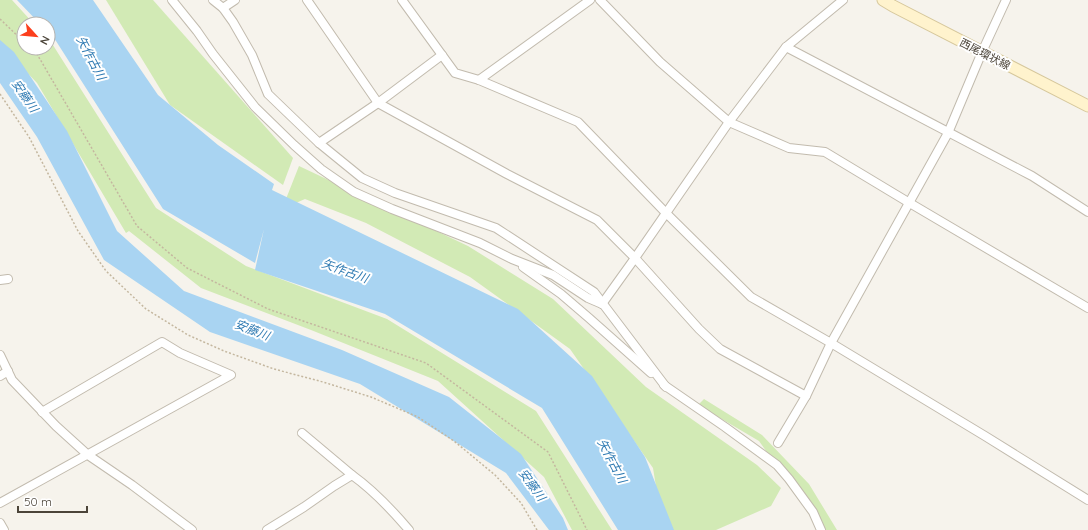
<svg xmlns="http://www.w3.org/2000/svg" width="1088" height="530" viewBox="0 0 1088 530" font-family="Quicksand,'Noto Sans JP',sans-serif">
<rect width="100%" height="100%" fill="#f6f3ec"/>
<g fill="#d2eab5">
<path d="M0,0H12L34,24H24V48H48V39L51,42L156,208L246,266L387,319L536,411L612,530H572L544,477L438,381L311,330L201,288L129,231L126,233L37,83L0,44Z"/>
<path d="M106,0H153L293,158L283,185L170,105Z"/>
<path d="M299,166L468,246L553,299L646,387L757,465L781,488L771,506L716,530H663L653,468L570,349L470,277L366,223L305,199L282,209Z"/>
<path d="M704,399L762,435L809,484L837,530H823L759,441L698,405Z"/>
</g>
<g fill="#a9d4f2">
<path d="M17,0H93L158,95L218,145L274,184L272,190L518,309L592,376L645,457L674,530H618L542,408L385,314L255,270L264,229L255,263L163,209L56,41L48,33V24H40Z"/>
<path d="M0,40L14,52L67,131L117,231L184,291L342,350L449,397L521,454L563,518L568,530H549L506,473L360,384L210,332L104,260L37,137L0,83Z"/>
</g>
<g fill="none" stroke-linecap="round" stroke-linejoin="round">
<defs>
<g id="minor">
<path d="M172,0L197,31L213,54L255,107L294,145L321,169L354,192L392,209L480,243L512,259L553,275L588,298L602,304"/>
<path d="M213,0L223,8L233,22L252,55L268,94L319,143L378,103L442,55"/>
<path d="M307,0L378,103L507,174L597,220L635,258L699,329L720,349L806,396"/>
<path d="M402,0L455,73L479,80L578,122L666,213L751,297L831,343L985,436L1088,500"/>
<path d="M600,0L660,62L729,122L789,148L825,152L908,202L1088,308"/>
<path d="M223,8L235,0"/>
<path d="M786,47L1032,176L1088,212"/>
<path d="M479,80L590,0"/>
<path d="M319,143L362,178L395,193L496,228L594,292L666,387"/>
<path d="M523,267L561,294L589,318L651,373"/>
<path d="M0,280L8,279"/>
<path d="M602,304L635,258L729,122L786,47L843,0"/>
<path d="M0,355L12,380L56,426L88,455L132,485L192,530"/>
<path d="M0,376L8,371"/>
<path d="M664,385L725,427L777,465L789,479L813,512L821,530"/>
<path d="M302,433L352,475"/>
<path d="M778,443L806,396L831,343L948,133L982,52L1006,0"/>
<path d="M0,503L231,375L180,353L162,342L42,412"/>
<path d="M0,523L4,530"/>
<path d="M267,530L304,507L334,486L352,475C373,490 392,510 409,530"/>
</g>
<path id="secondary" d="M883,0L893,6L1088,106"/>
</defs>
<use href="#minor" stroke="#c2bbae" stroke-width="10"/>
<use href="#secondary" stroke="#d6c79b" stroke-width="13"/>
<g stroke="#c4b79f" stroke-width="1.5" stroke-dasharray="2 2" stroke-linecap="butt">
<path d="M0,19L24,42"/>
<path d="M31,48L37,54L137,226L187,268L268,309L426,363L548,452L587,530"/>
<path d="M0,94L29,137L78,231L106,271L146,309L188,335L224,351L274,369L323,382L371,397L418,417L454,441L495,475L521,503L537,530"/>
</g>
<use href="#minor" stroke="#fff" stroke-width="8"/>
<use href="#secondary" stroke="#fff3cd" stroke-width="11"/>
</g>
<g text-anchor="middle" stroke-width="4" stroke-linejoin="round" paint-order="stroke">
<g font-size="11" fill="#4b4439" stroke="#fff">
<text transform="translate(985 54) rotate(27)" y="4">西尾環状線</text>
</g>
<g font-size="12" font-style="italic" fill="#2e7ab2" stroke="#fff">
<text transform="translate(91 58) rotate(62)" y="4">矢作古川</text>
<text transform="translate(25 96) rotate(56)" y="4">安藤川</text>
<text transform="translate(345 271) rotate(20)" y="4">矢作古川</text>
<text transform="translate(252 330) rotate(21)" y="4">安藤川</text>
<text transform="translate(612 461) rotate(62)" y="4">矢作古川</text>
<text transform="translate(532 485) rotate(54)" y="4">安藤川</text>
</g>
</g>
<g transform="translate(36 36) rotate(117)"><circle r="19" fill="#ffffff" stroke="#b7b4b0"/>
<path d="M0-3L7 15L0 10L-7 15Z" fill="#fc3f1d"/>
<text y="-6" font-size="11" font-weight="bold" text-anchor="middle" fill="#4b4439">N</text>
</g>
<path d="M18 506v6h69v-6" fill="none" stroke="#4b4439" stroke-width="2"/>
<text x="24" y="506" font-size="12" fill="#4b4439" stroke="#ffffff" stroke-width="3" paint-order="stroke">50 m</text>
</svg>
